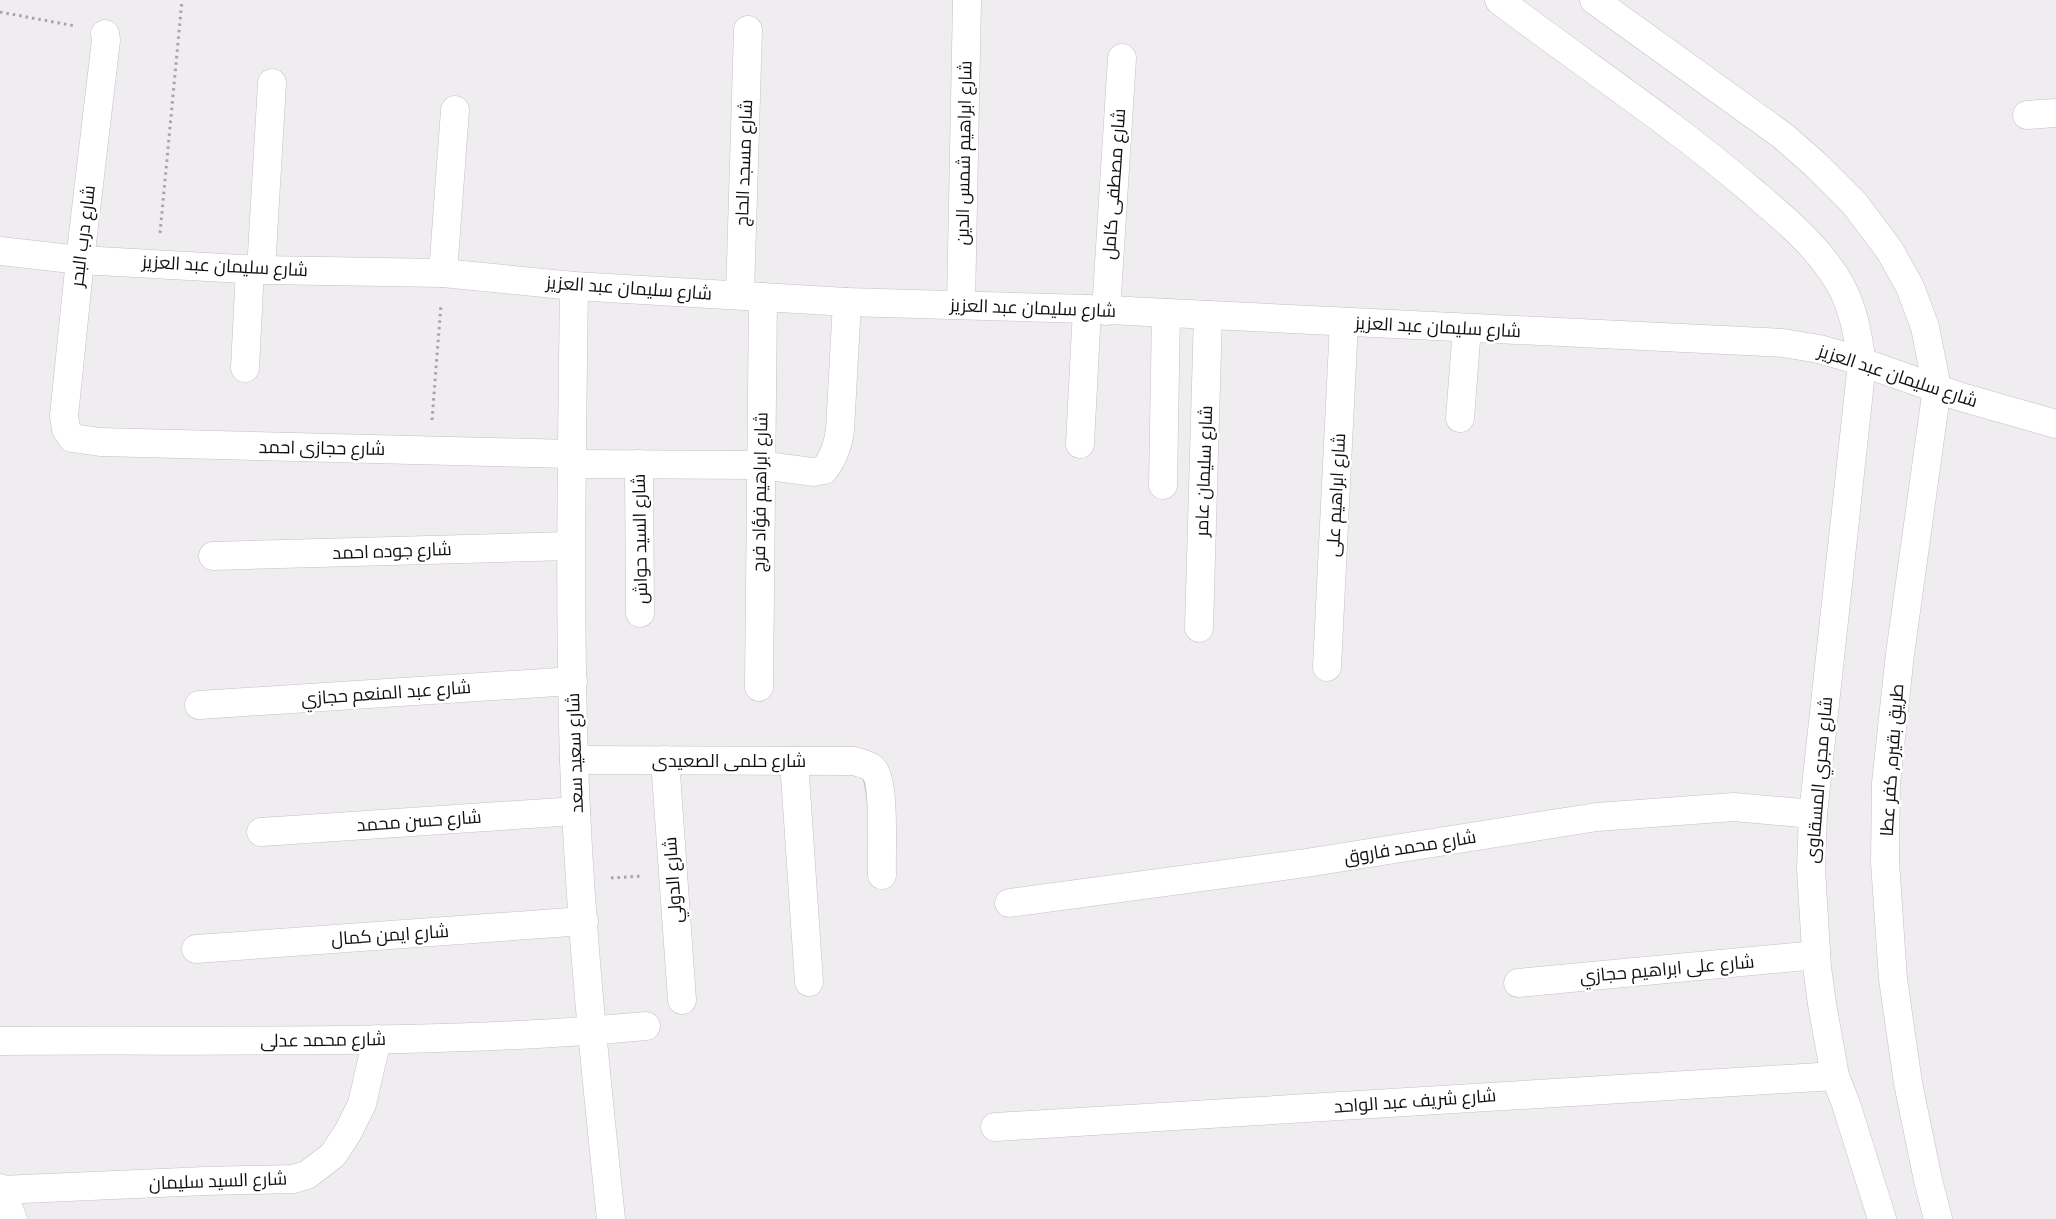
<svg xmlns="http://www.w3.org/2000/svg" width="2056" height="1219" viewBox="0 0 2056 1219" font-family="Ubuntu,Cairo,sans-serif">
<rect width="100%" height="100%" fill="#f0edf1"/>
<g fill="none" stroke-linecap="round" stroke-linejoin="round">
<defs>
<g id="street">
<path d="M1499,0C1583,64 1673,123 1753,192C1786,220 1820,248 1841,286C1854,310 1858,336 1862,363L1813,814L1811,869L1817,967L1822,1004L1835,1076L1846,1104L1882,1219"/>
<path d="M1594,0L1783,136L1816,165L1854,203L1890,251L1910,287L1925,327L1937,388L1900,654L1886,783L1885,862L1893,979L1908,1083L1928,1180L1938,1219"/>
<path d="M105,34L106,40L80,260L64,416L66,429L72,438L100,442L572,454"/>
<path d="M2027,115L2056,113"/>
<path d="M0,251L80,260L261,270L443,273L574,286L847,302L1087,309L1783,343L1819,349L1847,357L1961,397L2056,424"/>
<path d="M261,270L272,83"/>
<path d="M443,273L455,110"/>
<path d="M574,286C572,444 569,602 574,760C579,914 595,1067 611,1219"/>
<path d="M740,295L748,30"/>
<path d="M961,305L967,0"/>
<path d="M1106,311L1122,58"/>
<path d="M245,368L250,269"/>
<path d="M1460,418L1467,328"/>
<path d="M1080,444L1087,309"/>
<path d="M572,464L761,465L813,472L824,470C834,458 838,445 840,430L847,302"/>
<path d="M639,464L640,613"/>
<path d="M1163,485L1166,313"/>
<path d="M213,556L570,546"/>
<path d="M1199,628L1208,315"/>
<path d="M1327,667L1344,322"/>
<path d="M759,687L763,297"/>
<path d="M199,705L573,681"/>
<path d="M574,760L854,761C860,763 867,764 872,768C886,779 881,855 882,875"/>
<path d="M665,760L682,1000"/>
<path d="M794,761L809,982"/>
<path d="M261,832L576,811"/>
<path d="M1009,903L1306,863L1597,817L1734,807L1813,814"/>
<path d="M196,949L584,921"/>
<path d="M1518,983L1816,955"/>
<path d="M0,1041C215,1039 431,1046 646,1026"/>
<path d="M995,1127L1835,1076"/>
<path d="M0,1188L13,1219"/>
<path d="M0,1190L205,1181L293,1179L307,1175L333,1155L348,1132L362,1104L377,1039"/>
</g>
</defs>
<use href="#street" stroke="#c3c0c3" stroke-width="29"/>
<g stroke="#a7a4a7" stroke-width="3" stroke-dasharray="2.5 4" stroke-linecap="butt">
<path d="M0,12L75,26"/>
<path d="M160,233L182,0"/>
<path d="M432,420L441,304"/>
<path d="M611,878L642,876"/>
</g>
<use href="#street" stroke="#fff" stroke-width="28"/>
</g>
<g text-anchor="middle" stroke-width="5" stroke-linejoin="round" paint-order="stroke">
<g font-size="18" fill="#111011" stroke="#fff">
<text transform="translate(964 153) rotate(-89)" y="6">شارع ابراهيم شمس الدين</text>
<text transform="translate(744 163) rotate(-88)" y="6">شارع مسجد الحاج</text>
<text transform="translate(1114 184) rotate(-86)" y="6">شارع مصطفى كامل</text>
<text transform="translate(83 236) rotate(-83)" y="6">شارع درب البحر</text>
<text transform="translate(225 266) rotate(3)" y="6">شارع سليمان عبد العزيز</text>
<text transform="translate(629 288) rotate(4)" y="6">شارع سليمان عبد العزيز</text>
<text transform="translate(1033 308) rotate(2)" y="6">شارع سليمان عبد العزيز</text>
<text transform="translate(1438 327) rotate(3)" y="6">شارع سليمان عبد العزيز</text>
<text transform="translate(1898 376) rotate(18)" y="6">شارع سليمان عبد العزيز</text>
<text transform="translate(322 448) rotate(1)" y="6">شارع حجازى احمد</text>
<text transform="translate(1204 471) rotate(-88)" y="6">شارع سليمان عامر</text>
<text transform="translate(760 492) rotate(-89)" y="6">شارع ابراهيم فؤاد فرج</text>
<text transform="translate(1336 495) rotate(-87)" y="6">شارع ابراهيم على</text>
<text transform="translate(640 539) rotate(-91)" y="6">شارع السيد حواش</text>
<text transform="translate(392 551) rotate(-2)" y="6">شارع جوده احمد</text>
<text transform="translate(386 693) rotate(-4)" y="6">شارع عبد المنعم حجازي</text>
<text transform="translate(575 753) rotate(-92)" y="6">شارع سعيد سعد</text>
<text transform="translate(1892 760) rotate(-86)" y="6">طريق بقيره, كفر عطا</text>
<text x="729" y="767">شارع حلمى الصعيدى</text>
<text transform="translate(1819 780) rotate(-85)" y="6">شارع مجري المسقاوى</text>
<text transform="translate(419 821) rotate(-4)" y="6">شارع حسن محمد</text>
<text transform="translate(1410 847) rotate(-9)" y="6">شارع محمد فاروق</text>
<text transform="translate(673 880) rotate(-94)" y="6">شارع الدولي</text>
<text transform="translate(390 935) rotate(-4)" y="6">شارع ايمن كمال</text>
<text transform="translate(1667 969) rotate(-5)" y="6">شارع على ابراهيم حجازي</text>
<text transform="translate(323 1040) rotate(-1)" y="6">شارع محمد عدلى</text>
<text transform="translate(1415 1101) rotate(-4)" y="6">شارع شريف عبد الواحد</text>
<text transform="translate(218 1181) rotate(-2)" y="6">شارع السيد سليمان</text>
</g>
</g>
</svg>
